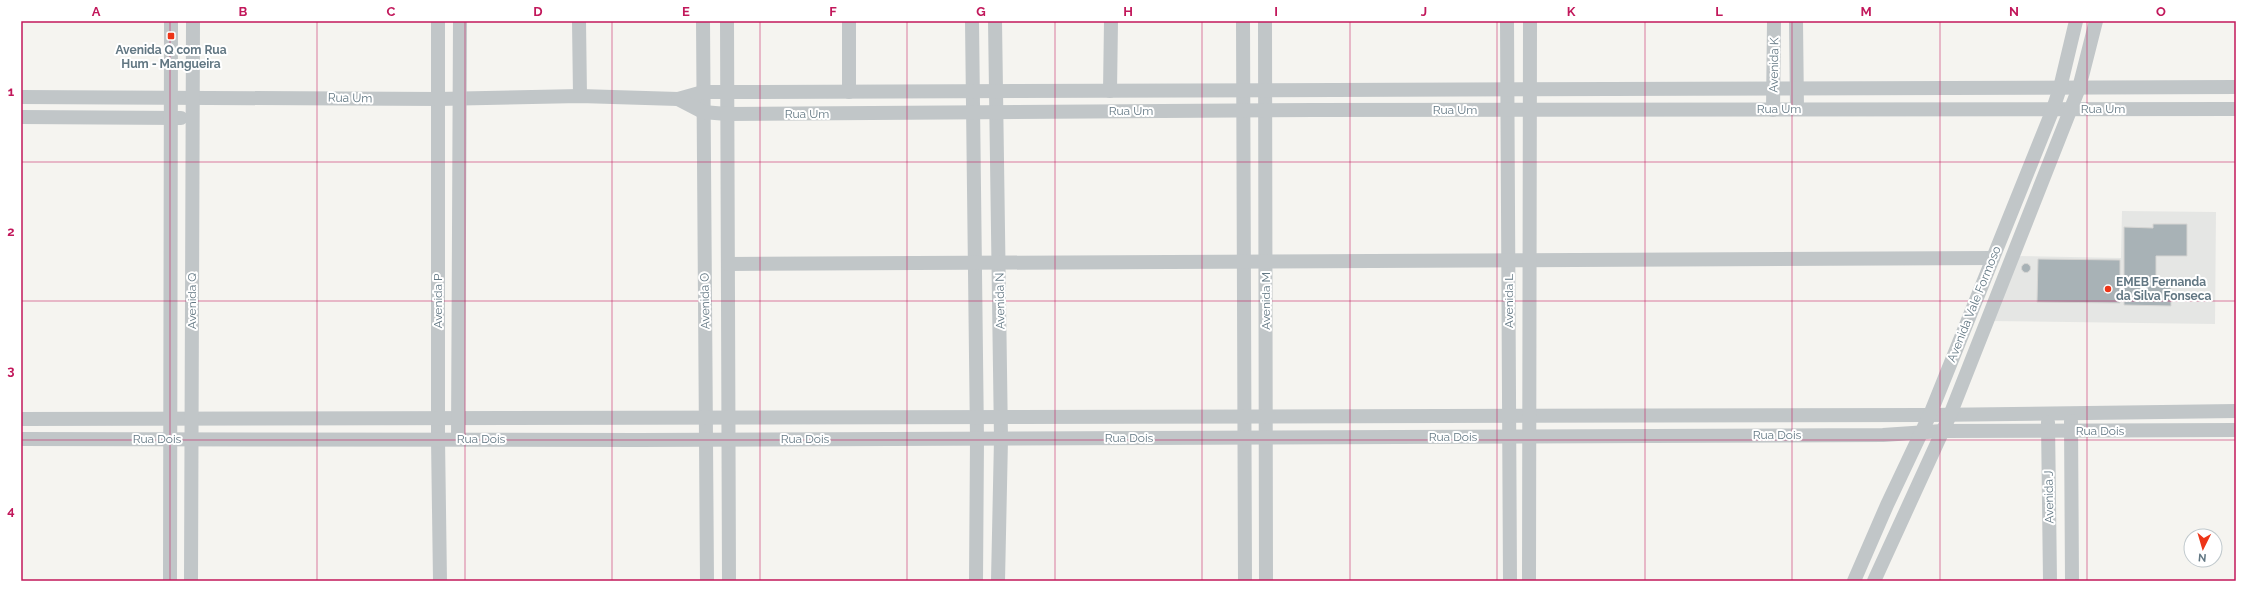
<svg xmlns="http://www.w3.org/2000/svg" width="2257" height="602" viewBox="0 0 2257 602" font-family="Raleway,sans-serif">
<rect width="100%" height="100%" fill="#f5f4f0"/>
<path fill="#e5e6e4" d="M2122,211L2216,212L2215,324L1989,321L2014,256L2121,258Z"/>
<g fill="#a8b2b6" stroke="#d6d5d3">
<path d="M2153,224H2187V256H2156V286H2171V306L2124,305V227L2153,228Z"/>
<path d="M2038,259L2120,260V303L2037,302Z"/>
<circle cx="2026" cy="268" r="4.5"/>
</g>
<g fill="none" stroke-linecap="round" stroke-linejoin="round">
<g stroke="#c1c6c8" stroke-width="14">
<path d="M438,21V439L440,581"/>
<path d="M579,21L580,96"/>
<path d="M703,21L707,581"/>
<path d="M727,21L729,581"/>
<path d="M972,21L977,439L976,581"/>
<path d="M995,21L1001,439L998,581"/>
<path d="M1243,21L1245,581"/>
<path d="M1265,21L1266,581"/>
<path d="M1507,21L1510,581"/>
<path d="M1796,21L1797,109"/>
<path d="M1110,91L1111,21"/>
<path d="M849,92V21"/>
<path d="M21,97L438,99L580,96L678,99L703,92H727L2236,87"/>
<path d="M678,99L703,112L727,114L1313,110L2236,109"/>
<path d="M1773,110L1774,21"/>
<path d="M21,117L181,118"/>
<path d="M728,264L1993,258"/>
<path d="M21,419L1930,415L2236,411"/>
<path d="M2071,421L2072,581"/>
<path d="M2048,422L2050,581"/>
<path d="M21,439L639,440L1883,435L1942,431L2236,430"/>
<path d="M458,439L460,21"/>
<path d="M170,581L171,21"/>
<path d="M191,581L193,21"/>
<path d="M1529,581L1530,21"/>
<path d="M1854,581L1887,505L1931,412L2053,109L2060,88L2076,21"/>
<path d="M1874,581L1950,415L2079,88L2096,21"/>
</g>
</g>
<path fill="none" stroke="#c2185b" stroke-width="1" stroke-opacity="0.55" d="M170,21V581M317,21V581M465,21V581M612,21V581M760,21V581M907,21V581M1055,21V581M1202,21V581M1350,21V581M1497,21V581M1645,21V581M1792,21V581M1940,21V581M2087,21V581M21,162H2236M21,301H2236M21,440H2236"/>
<g fill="#ed3518" stroke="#fff" stroke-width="1.5">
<rect x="167" y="32" width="8" height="8" rx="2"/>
<circle cx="2108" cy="289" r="4"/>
</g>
<g text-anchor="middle" stroke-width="4" stroke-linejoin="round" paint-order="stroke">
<g font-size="12" font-weight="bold" fill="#627783" stroke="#fff">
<text x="171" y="54">Avenida Q com Rua<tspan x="171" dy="14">Hum - Mangueira</tspan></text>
<text x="2116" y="286" text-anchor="start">EMEB Fernanda<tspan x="2116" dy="14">da Silva Fonseca</tspan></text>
</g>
<g font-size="12" fill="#627783" stroke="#fff">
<text transform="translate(1774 65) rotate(-89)" y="4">Avenida K</text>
<text transform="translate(350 98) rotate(1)" y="4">Rua Um</text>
<text x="1779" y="113">Rua Um</text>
<text x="2103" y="113">Rua Um</text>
<text x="1455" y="114">Rua Um</text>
<text x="1131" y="115">Rua Um</text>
<text x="807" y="118">Rua Um</text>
<text transform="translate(192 301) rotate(-90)" y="4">Avenida Q</text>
<text transform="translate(438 301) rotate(-90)" y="4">Avenida P</text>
<text transform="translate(705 301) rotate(-91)" y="4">Avenida O</text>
<text transform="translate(1000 301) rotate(-91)" y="4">Avenida N</text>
<text transform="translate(1266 301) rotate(-90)" y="4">Avenida M</text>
<text transform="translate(1509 301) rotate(-90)" y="4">Avenida L</text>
<text transform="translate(1974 304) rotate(-68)" y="4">Avenida Vale Formoso</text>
<text x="2100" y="435">Rua Dois</text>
<text x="1777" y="439">Rua Dois</text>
<text x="1453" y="441">Rua Dois</text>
<text x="1129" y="442">Rua Dois</text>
<text x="157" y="443">Rua Dois</text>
<text x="481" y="443">Rua Dois</text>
<text x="805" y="443">Rua Dois</text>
<text transform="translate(2049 497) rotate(-91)" y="4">Avenida J</text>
</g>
</g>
<rect width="2257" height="602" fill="none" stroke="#ffffff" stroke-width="44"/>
<g transform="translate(2203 548) rotate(185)"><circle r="19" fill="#ffffff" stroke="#c0c9cd"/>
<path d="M0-3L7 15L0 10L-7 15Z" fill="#ed3518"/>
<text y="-6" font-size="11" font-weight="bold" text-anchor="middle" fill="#627783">N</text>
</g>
<rect x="22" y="22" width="2213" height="558" fill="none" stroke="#c2185b" stroke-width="1.5"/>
<g font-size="13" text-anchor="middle" font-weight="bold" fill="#c2185b">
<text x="96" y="16">A</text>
<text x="243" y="16">B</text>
<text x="391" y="16">C</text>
<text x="538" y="16">D</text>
<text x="686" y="16">E</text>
<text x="833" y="16">F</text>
<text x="981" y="16">G</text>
<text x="1128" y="16">H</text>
<text x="1276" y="16">I</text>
<text x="1424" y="16">J</text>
<text x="1571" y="16">K</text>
<text x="1719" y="16">L</text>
<text x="1866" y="16">M</text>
<text x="2014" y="16">N</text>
<text x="2161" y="16">O</text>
<text x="11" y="96">1</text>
<text x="11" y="236">2</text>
<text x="11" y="375">3</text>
<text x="11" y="515">4</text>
</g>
</svg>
